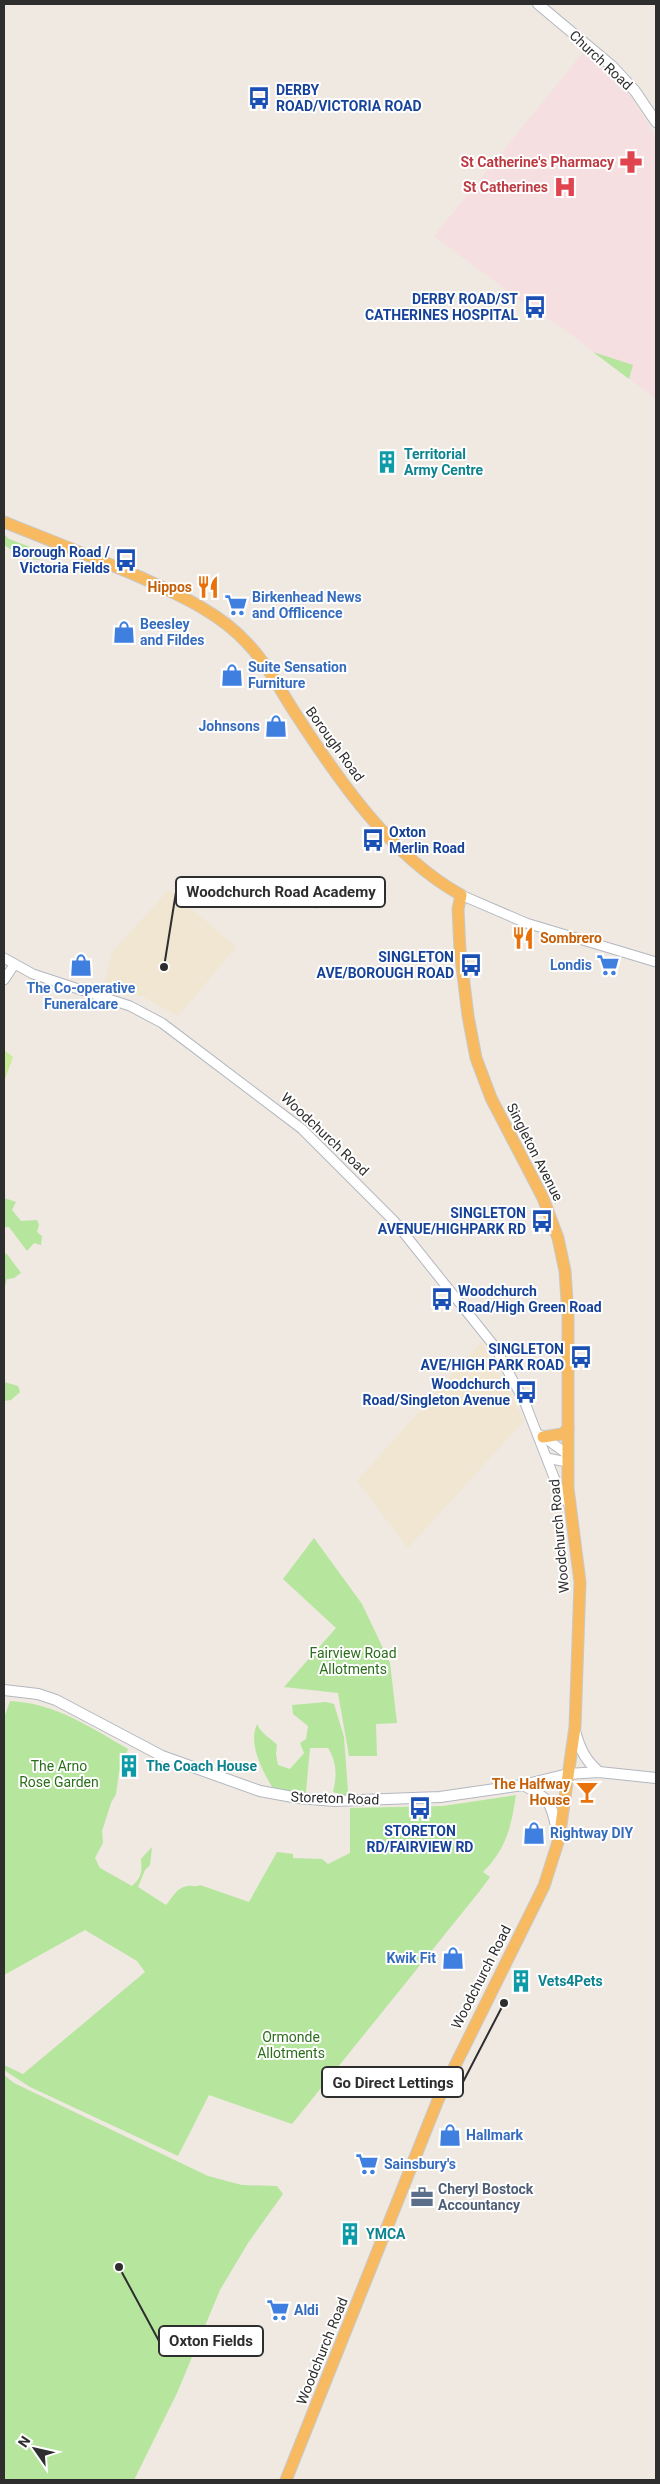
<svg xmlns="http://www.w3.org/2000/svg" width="660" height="2484" viewBox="0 0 660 2484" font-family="Roboto,sans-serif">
<rect width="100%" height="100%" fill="#efe9e1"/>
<g fill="#f0e6d1">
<path d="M169,890L236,947L178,1016L143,997L105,982L112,952Z"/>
<path d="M481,1342L504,1379L524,1421L408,1548L357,1481Z"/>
</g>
<path fill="#f5dfe0" d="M585,50L633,99L656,138V399L564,329L521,301L434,236Z"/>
<g fill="#b6e59e">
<path d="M593,352L633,365L629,379Z"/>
<path d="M4,534L9,539L38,550L41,553L39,560L24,558L4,545Z"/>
<path d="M307,876L320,882L327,896L316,909L303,902L294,891L295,880Z"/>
<path d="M4,1198L16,1202L12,1210L21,1221L37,1220L39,1225L37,1232L42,1236L41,1245L34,1243L27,1251L9,1227H4Z"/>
<path d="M4,1253L7,1254L21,1273L14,1278L7,1279L4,1290Z"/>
<path d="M4,1382L18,1386L20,1392L11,1400L4,1401Z"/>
<path d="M314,1538L362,1604L390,1663L397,1723L376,1724L377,1756H349L338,1693L284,1687L336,1628L283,1579Z"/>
<path d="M10,1701C55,1703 90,1727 128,1749L119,1773L116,1794L111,1803L102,1831L103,1843L95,1858L100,1868L132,1886C142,1877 142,1871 141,1859L152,1847L150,1865L145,1870L138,1887L166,1905C172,1898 177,1887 188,1886C193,1885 194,1888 200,1885L249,1902L277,1852L293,1854V1858L322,1859L328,1864L350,1853V1808L443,1806L516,1795C511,1827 507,1848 483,1872L490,1877L479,1892L292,2124L209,2095L178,2156L30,2087L4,2070V2065L23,2074L145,1972L137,1961L85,1930L4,1975V1718Z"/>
<path d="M326,1702L334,1704L344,1737L348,1791L346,1796L333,1792C337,1775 337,1763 328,1748H310L306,1792L285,1793L272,1787C262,1769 248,1744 257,1724C262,1735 270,1737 277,1745L276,1754L278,1765L290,1769L304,1753L300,1743L306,1739L308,1726L293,1714L292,1705Z"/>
<path d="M4,2075L14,2083L208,2176L242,2185L277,2186L283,2194L248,2243L220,2290L177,2393L134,2480H4Z"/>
</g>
<path fill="#c9ec9a" d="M4,1050L13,1057L4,1082Z"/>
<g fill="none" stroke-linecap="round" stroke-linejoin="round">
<defs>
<g id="tertiary">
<path d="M461,895L526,923L656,962"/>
<path d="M4,958L33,974L130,1006L162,1023L302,1129L395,1222L495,1347L525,1403L557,1485L569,1505"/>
<path d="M4,980L14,965"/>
<path d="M541,1435L567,1454"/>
<path d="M547,1458L567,1462"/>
</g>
<g id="secondary">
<path d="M538,4L612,66L635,91L656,122"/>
<path d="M4,1690L38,1694L56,1700L162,1756L260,1791L298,1798L334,1801L440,1797L523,1785L568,1774L599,1772L656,1778"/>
<path d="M575,1731C580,1749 585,1760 599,1772"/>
<path d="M523,1785C553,1800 551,1804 558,1835"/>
</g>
<g id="trunk">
<path d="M4,522C49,540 95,558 140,577C179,595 219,612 248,644C268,665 281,692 297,716C340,782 391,856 461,895L458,909L460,950L468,1016L476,1058L491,1098L543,1198L558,1238L565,1271L568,1316V1488L580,1582L575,1727L559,1839L544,1886L438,2100L286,2480"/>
<path d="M543,1437L562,1434L568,1429"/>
</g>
</defs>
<use href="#tertiary" stroke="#b4b7c1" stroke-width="11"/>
<use href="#secondary" stroke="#b4b7c1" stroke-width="12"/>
<use href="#trunk" stroke="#c9c9c9" stroke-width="13"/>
<use href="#tertiary" stroke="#fff" stroke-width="9"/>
<use href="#secondary" stroke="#fff" stroke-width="10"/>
<use href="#trunk" stroke="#f8ba60" stroke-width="11"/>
</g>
<defs>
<symbol id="bus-bare" viewBox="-9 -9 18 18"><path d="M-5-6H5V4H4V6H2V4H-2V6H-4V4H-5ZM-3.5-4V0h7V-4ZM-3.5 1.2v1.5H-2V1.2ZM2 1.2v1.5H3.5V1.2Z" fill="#1a4fb4" stroke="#fff" stroke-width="2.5" paint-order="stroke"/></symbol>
<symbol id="pharmacy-bare" viewBox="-9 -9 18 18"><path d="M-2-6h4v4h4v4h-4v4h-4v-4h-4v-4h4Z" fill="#e0444e" stroke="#fff" stroke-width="2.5" paint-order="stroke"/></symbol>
<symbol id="hospital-bare" viewBox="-9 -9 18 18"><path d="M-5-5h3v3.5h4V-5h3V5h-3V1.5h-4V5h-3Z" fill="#e0444e" stroke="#fff" stroke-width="2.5" paint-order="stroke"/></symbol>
<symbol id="building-bare" viewBox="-9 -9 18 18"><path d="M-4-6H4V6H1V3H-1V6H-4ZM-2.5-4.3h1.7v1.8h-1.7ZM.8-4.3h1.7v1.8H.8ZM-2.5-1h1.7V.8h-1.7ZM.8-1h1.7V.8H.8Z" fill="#0f9aa8" stroke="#fff" stroke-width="2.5" paint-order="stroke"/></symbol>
<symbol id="restaurant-bare" viewBox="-9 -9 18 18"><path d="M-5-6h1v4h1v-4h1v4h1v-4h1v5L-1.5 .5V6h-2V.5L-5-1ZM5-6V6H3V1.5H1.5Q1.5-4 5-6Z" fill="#e8710a" stroke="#fff" stroke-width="2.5" paint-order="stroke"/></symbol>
<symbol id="supermarket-bare" viewBox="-9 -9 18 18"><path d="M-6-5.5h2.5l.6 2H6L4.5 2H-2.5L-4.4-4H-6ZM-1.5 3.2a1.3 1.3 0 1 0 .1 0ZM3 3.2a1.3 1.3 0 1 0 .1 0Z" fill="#3f7fe0" stroke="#fff" stroke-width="2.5" paint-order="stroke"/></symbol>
<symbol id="shop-bare" viewBox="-9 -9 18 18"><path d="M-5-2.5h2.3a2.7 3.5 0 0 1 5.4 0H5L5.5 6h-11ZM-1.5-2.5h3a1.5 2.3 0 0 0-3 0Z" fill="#3f7fe0" stroke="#fff" stroke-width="2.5" paint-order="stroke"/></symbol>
<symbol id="bar-bare" viewBox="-9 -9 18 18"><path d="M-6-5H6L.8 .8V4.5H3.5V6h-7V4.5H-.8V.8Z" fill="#e8710a" stroke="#fff" stroke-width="2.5" paint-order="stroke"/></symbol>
<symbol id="office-bare" viewBox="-9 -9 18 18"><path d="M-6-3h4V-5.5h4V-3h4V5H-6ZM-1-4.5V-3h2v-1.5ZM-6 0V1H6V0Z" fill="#5c6f8a" stroke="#fff" stroke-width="2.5" paint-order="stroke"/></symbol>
</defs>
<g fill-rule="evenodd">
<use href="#bus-bare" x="243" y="82" width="32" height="32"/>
<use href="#pharmacy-bare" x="615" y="146" width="32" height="32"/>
<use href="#hospital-bare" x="549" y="171" width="32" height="32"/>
<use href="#bus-bare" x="519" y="291" width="32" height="32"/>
<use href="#building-bare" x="371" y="446" width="32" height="32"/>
<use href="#bus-bare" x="110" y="544" width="32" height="32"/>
<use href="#restaurant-bare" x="192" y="571" width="32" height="32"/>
<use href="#supermarket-bare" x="220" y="589" width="32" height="32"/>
<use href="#shop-bare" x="108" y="616" width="32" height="32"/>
<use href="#shop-bare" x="216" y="659" width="32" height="32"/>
<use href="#shop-bare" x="260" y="710" width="32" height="32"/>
<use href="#bus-bare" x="357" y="824" width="32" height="32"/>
<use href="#restaurant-bare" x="507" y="922" width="32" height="32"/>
<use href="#shop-bare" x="65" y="949" width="32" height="32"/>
<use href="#bus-bare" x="455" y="949" width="32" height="32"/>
<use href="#supermarket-bare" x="592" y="949" width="32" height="32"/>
<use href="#bus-bare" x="526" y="1205" width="32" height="32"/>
<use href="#bus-bare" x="426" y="1283" width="32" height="32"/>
<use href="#bus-bare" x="565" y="1341" width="32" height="32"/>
<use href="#bus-bare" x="510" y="1376" width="32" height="32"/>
<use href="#building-bare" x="113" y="1750" width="32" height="32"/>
<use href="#bar-bare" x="571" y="1776" width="32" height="32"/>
<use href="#bus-bare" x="404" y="1792" width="32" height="32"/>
<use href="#shop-bare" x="518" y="1817" width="32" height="32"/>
<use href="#shop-bare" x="437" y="1942" width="32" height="32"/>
<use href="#building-bare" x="505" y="1965" width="32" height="32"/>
<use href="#shop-bare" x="434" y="2119" width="32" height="32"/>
<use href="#supermarket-bare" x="351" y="2148" width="32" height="32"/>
<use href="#office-bare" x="406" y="2181" width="32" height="32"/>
<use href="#building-bare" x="334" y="2218" width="32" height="32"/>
<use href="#supermarket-bare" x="262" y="2294" width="32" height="32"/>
</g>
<g text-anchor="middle" stroke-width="4" stroke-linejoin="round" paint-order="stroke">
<g font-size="14" fill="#2e2e2e" stroke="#fff">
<text transform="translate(601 60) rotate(43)" y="5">Church Road</text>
<text transform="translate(335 744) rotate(54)" y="5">Borough Road</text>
<text transform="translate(325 1134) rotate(43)" y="5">Woodchurch Road</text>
<text transform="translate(535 1152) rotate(63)" y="5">Singleton Avenue</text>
<text transform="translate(559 1536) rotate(-95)" y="5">Woodchurch Road</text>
<text transform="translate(335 1798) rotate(2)" y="5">Storeton Road</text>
<text transform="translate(481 1977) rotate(-63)" y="5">Woodchurch Road</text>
<text transform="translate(322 2351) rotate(-68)" y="5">Woodchurch Road</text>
</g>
<g font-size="14" font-weight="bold" fill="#164399" stroke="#fff" text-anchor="end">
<text x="276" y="95" text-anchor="start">DERBY<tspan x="276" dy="16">ROAD/VICTORIA ROAD</tspan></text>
<text x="518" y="304">DERBY ROAD/ST<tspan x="518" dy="16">CATHERINES HOSPITAL</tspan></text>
<text x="110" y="557">Borough Road /<tspan x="110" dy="16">Victoria Fields</tspan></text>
<text x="389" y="837" text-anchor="start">Oxton<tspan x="389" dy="16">Merlin Road</tspan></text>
<text x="454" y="962">SINGLETON<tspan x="454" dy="16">AVE/BOROUGH ROAD</tspan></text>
<text x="526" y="1218">SINGLETON<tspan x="526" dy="16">AVENUE/HIGHPARK RD</tspan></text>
<text x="458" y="1296" text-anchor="start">Woodchurch<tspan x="458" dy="16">Road/High Green Road</tspan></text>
<text x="564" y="1354">SINGLETON<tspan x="564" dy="16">AVE/HIGH PARK ROAD</tspan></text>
<text x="510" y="1389">Woodchurch<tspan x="510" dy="16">Road/Singleton Avenue</tspan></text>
<text x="420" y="1836" text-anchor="middle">STORETON<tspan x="420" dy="16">RD/FAIRVIEW RD</tspan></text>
</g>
<g font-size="14" font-weight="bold" fill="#be3a42" stroke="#fff" text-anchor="end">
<text x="614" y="167">St Catherine's Pharmacy</text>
<text x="548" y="192">St Catherines</text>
</g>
<g font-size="14" font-weight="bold" fill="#0d838f" stroke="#fff" text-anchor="start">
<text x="404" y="459">Territorial<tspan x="404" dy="16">Army Centre</tspan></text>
<text x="146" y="1771">The Coach House</text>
<text x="538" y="1986">Vets4Pets</text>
<text x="366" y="2239">YMCA</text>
</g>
<g font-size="14" font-weight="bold" fill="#c56008" stroke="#fff" text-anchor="end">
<text x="192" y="592">Hippos</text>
<text x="540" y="943" text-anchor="start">Sombrero</text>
<text x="570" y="1789">The Halfway<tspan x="570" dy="16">House</tspan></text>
</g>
<g font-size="14" font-weight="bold" fill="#366cbe" stroke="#fff" text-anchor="start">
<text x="252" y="602">Birkenhead News<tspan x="252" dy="16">and Offlicence</tspan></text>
<text x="140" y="629">Beesley<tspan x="140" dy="16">and Fildes</tspan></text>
<text x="248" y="672">Suite Sensation<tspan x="248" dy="16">Furniture</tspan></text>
<text x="260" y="731" text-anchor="end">Johnsons</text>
<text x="592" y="970" text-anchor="end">Londis</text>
<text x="81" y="993" text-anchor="middle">The Co-operative<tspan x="81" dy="16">Funeralcare</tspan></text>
<text x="550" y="1838">Rightway DIY</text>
<text x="436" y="1963" text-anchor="end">Kwik Fit</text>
<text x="466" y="2140">Hallmark</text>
<text x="384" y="2169">Sainsbury's</text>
<text x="294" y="2315">Aldi</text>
</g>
<g font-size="14" fill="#2c6e1b" stroke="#fff">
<text x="353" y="1658">Fairview Road<tspan x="353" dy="16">Allotments</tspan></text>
<text x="59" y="1771">The Arno<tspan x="59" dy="16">Rose Garden</tspan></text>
<text x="291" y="2042">Ormonde<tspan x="291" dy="16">Allotments</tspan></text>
</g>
<g font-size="14" font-weight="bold" fill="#4e5e75" stroke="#fff" text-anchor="start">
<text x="438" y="2194">Cheryl Bostock<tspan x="438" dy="16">Accountancy</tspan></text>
</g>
</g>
<path fill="none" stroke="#2e2e2e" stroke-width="2" d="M164 967L176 892M504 2003L463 2082M119 2267L159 2341"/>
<g fill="#2e2e2e" stroke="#fff" stroke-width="2">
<circle cx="164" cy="967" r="5"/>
<circle cx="504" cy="2003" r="5"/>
<circle cx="119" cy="2267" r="5"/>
</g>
<g fill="#fff" stroke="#2e2e2e" stroke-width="2">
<rect x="176" y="877" width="209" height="30" rx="5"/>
<rect x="322" y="2067" width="141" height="30" rx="5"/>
<rect x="159" y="2326" width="104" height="30" rx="5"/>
</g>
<g font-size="15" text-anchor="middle" font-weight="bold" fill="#2e2e2e">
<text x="281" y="897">Woodchurch Road Academy</text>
<text x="393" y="2088">Go Direct Lettings</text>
<text x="211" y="2346">Oxton Fields</text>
</g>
<rect width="660" height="2484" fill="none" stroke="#2e2e2e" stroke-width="10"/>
<g transform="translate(35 2449) rotate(304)" stroke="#ffffff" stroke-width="4" paint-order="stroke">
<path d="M0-4L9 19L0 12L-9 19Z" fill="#2e2e2e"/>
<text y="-8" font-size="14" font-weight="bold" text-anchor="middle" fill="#2e2e2e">N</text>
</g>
</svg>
